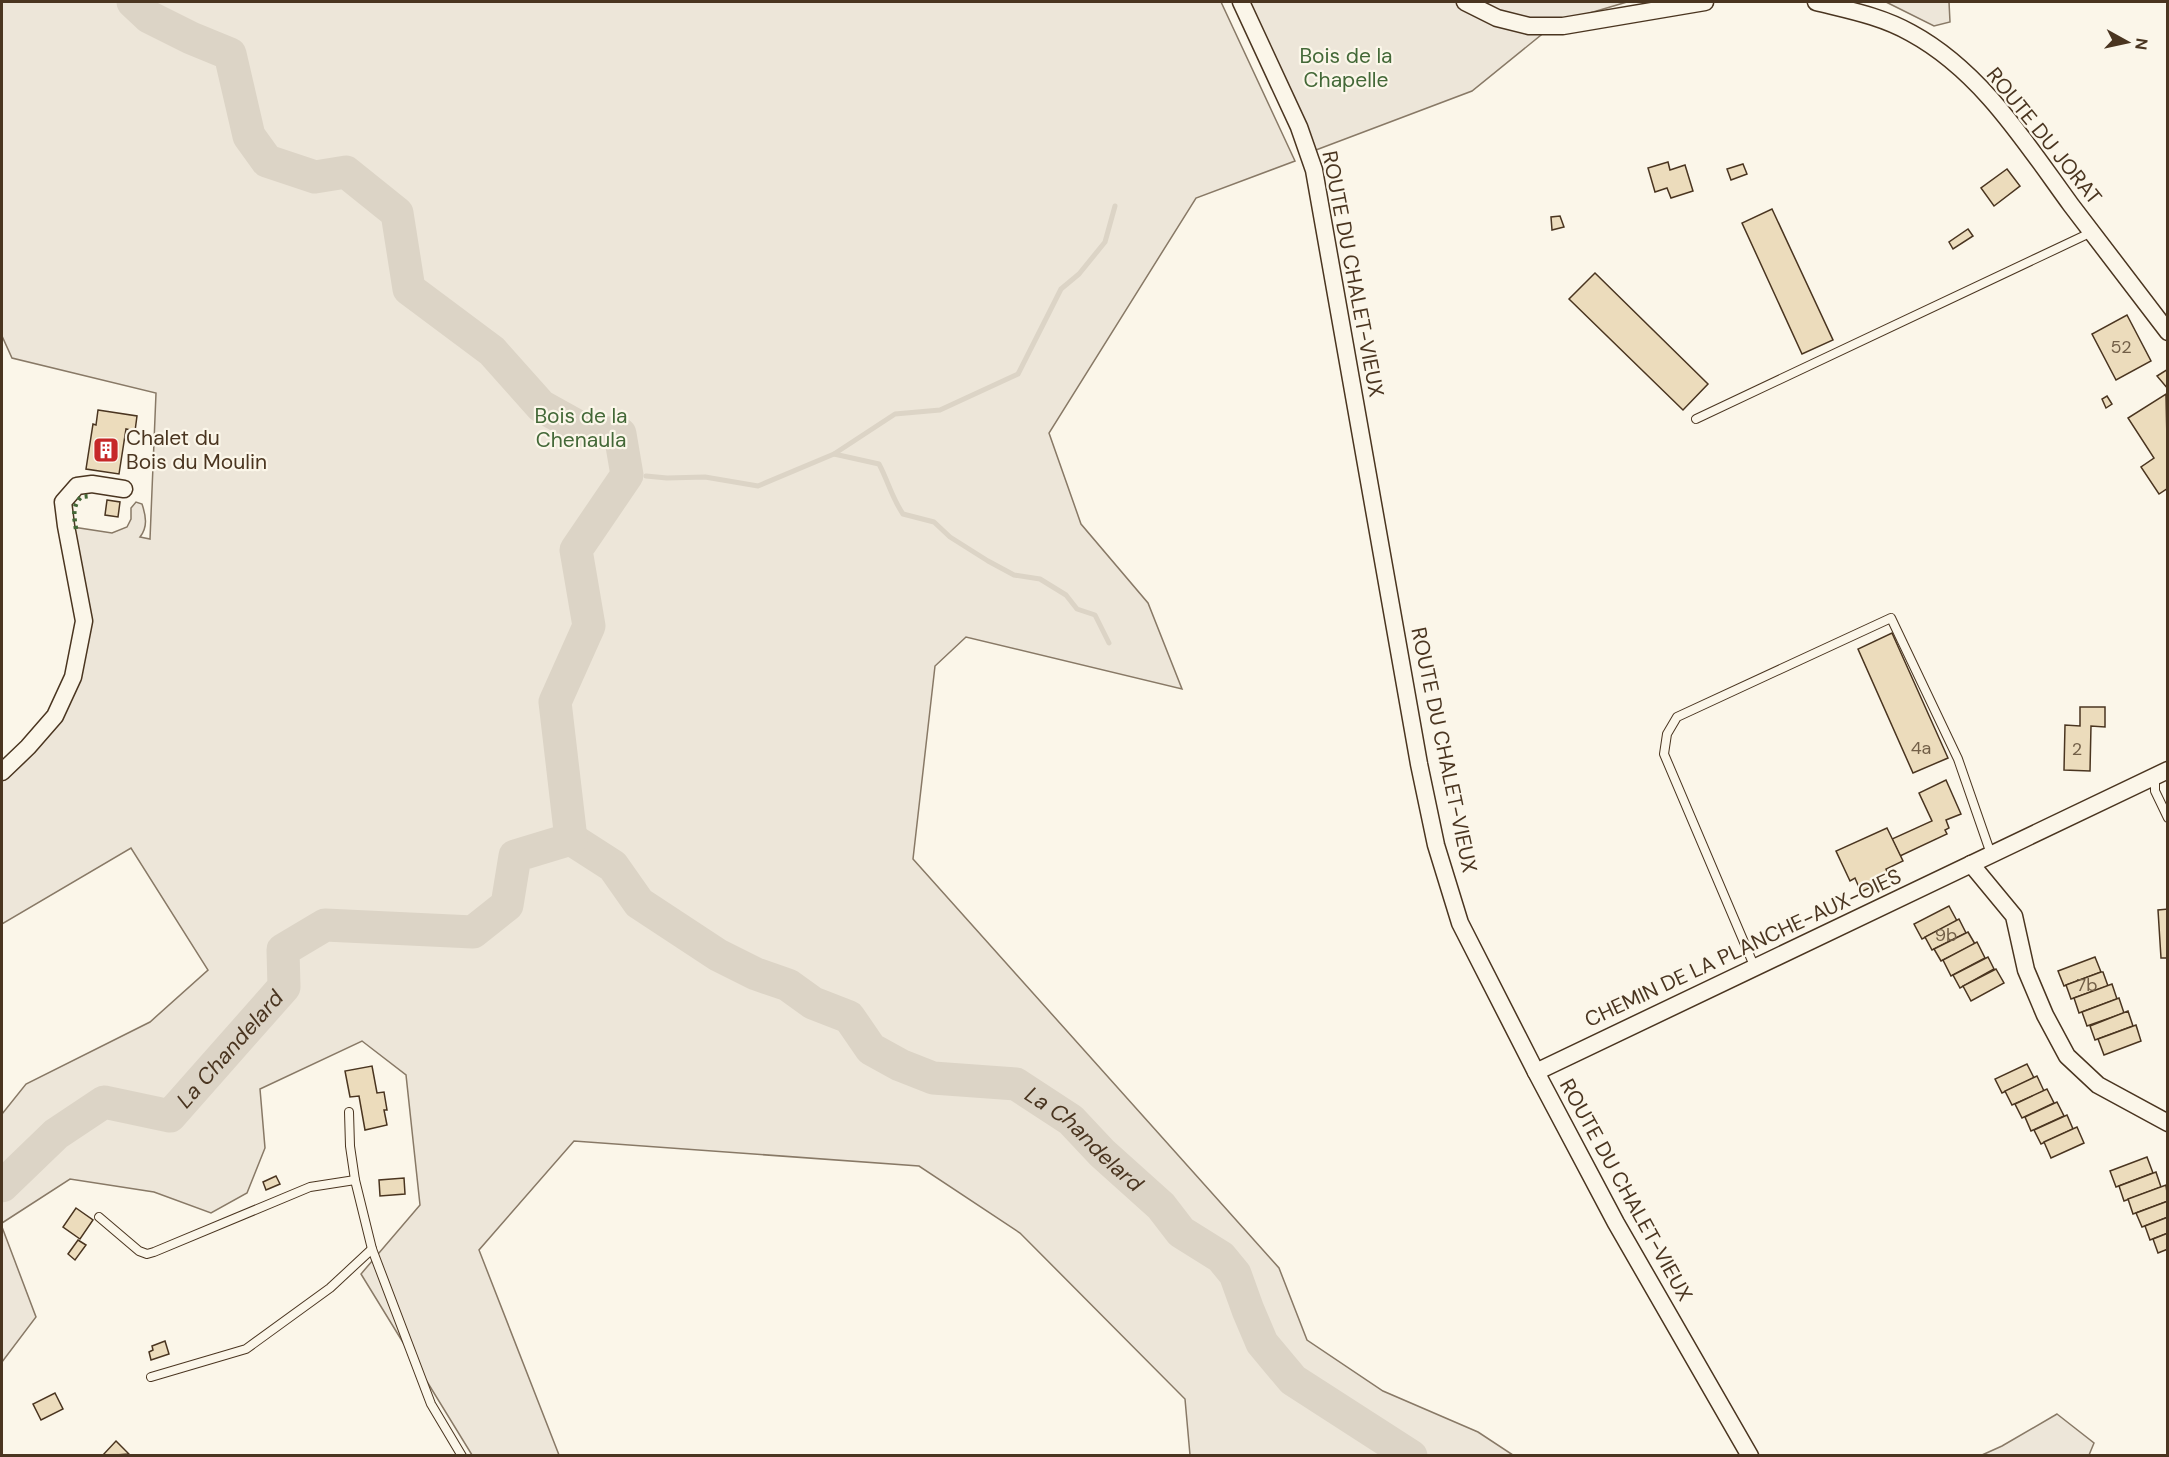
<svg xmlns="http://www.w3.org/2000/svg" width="2169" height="1457" viewBox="0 0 2169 1457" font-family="'DM Sans',sans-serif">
<rect width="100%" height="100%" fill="#fbf6e9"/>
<g fill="#ede6d9" stroke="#887966" stroke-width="1.5">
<path d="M2,2H1221L1295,161L1196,198L1049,433L1081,524L1148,603L1182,689L966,637L935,666L913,859L1279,1268L1307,1340L1383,1391L1478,1432L1513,1455H1190L1185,1399L1020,1233L919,1166L574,1141L479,1250L559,1455H472L361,1274L420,1205L406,1075L362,1041L260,1089L265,1148L247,1193L211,1213L154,1192L70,1179L2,1223V1114L26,1084L150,1022L208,970L131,848L2,924V772L55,716L84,621L66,526L112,533L127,527L131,519V508L136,502L142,504C146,516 148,527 140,537L150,539L156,393L12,358L2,336Z"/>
<path d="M1250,2H1627L1556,23L1472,91L1308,153Z"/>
<path d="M1886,2H1949L1950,22L1934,26Z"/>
<path d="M2,1227L36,1317L2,1362Z"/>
<path d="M2057,1414L2094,1443L2089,1455H1982L2002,1446Z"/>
</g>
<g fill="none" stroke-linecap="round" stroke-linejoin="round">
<g stroke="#dcd4c6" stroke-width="5">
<path d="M834,454L879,464C888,481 892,498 903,514L934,522L950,537L988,561L1014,575L1040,579L1066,595L1077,609L1095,615L1109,643"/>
<path d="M627,475H628"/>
<path d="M646,476L667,478L705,477L758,486L834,454L895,414L940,410L1018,374L1061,289L1079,274L1105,242L1115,206"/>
</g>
<g stroke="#dcd4c6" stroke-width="33">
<path id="s1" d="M571,839L613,866L639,903L718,955L756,974L788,985L813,1003L849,1017L871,1049L900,1065L933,1078L1016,1084L1071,1120L1102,1153L1161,1206L1181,1232L1221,1257L1235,1274L1248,1310L1262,1343L1293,1380L1411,1456"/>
<path id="s2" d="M2,1186L56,1134L104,1102L170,1116L284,987L283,950L325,925L473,932L507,905L515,856L571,839L555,702L589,626L576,550L627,475L620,434L586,431L541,406L492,351L409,289L397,213L346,172L315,177L267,161L249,136L230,54L191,38L149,17L133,2"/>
</g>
</g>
<g fill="#ecdcbc" stroke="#4a3520" stroke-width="1.5">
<path d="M1668,162L1670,170L1685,165L1693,191L1671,198L1667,188L1655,192L1648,168Z"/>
<path d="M1743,164L1747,174L1731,180L1727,169Z"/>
<path d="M2007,169L2020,186L1994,206L1981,188Z"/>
<path d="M1772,209L1833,340L1802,354L1742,223Z"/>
<path d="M1560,216L1564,227L1552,230L1551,217Z"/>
<path d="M1968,229L1973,236L1953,249L1949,242Z"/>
<path d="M1595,273L1708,384L1683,410L1569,299Z"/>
<path d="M2127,315L2151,361L2116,380L2092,334Z"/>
<path d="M2168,369V389L2157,376Z"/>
<path d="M2166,394L2168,488L2159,494L2141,467L2154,458L2128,418Z"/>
<path d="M2107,396L2112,404L2106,408L2102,399Z"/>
<path d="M98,410L137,416L135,431L126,429L119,474L86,469L93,424L96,425Z"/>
<path d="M107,500L120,502L118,517L105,515Z"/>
<path d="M1892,633L1948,758L1913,773L1858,649Z"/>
<path d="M2080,707H2105V727L2091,726L2090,771L2064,770L2065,725L2080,726Z"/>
<path d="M1946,780L1961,814L1946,820L1949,828L1945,830L1947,834L1900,856L1892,839L1932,821L1919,793Z"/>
<path d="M1887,828L1903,861L1886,869L1890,878L1861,892L1855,878L1850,881L1836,851Z"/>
<path d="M1949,906L1957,921L1922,939L1914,924Z"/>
<path d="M2168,909V958H2161L2158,910Z"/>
<path d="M1959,919L1966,933L1932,950L1925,937Z"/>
<path d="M1968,932L1975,944L1941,961L1934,949Z"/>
<path d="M1977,942L1985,958L1951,976L1943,960Z"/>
<path d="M1988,957L1994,969L1960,988L1953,975Z"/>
<path d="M2095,957L2101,972L2064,986L2058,971Z"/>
<path d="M1996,969L2004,983L1971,1001L1963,986Z"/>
<path d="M2101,972H2103L2108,986L2071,999L2066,985Z"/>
<path d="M2112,984L2117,999L2079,1013L2074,998Z"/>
<path d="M2119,998L2124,1013L2087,1026L2082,1012Z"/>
<path d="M2128,1011L2133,1026L2095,1040L2090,1026Z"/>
<path d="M2136,1025L2141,1041L2104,1055L2098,1039Z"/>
<path d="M2027,1064L2034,1078L2002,1093L1995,1079Z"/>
<path d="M372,1066L377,1093L384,1092L387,1110H384L387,1125L365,1130L359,1096L350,1097L345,1071Z"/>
<path d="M2037,1076L2044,1091L2012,1105L2005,1091Z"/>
<path d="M2047,1089L2054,1103L2022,1118L2015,1104Z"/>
<path d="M2057,1102L2064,1116L2031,1131L2025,1117Z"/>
<path d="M2067,1115L2073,1129L2041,1144L2034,1130Z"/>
<path d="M2077,1127L2084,1143L2051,1158L2044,1142Z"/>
<path d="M2147,1157L2153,1173L2116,1187L2110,1171Z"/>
<path d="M2156,1172L2161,1187L2124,1201L2119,1186Z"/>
<path d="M276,1176L280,1184L266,1190L263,1182Z"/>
<path d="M404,1178L405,1194L380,1196L379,1180Z"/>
<path d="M2166,1185L2168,1201L2133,1214L2128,1199Z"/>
<path d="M2168,1201V1217L2142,1227L2136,1213Z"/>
<path d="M76,1208L93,1220L80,1239L63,1227Z"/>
<path d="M2168,1217V1233L2150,1240L2145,1226Z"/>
<path d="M2168,1233V1249L2158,1253L2153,1239Z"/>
<path d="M78,1240L86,1245L75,1260L68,1254Z"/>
<path d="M165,1341L169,1354L151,1360L149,1352L153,1350L152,1346Z"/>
<path d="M55,1393L63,1409L41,1420L33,1404Z"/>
<path d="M116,1441L129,1454L102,1456Z"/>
</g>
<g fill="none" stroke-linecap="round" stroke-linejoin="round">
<defs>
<g id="lane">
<path d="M1696,419L2092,232"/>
<path d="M2155,775V791L2168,818"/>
<path d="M1755,968L1664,754L1667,734L1677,717L1891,618L1958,759L1991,854"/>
<path d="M349,1112L350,1146L355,1180L372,1249L431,1404L462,1456"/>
<path d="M99,1217L139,1251L147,1254L154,1252L310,1187L355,1180"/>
<path d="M151,1377L246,1349L330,1288L372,1249"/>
</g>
<g id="street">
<path d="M1241,2L1299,127L1314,170L1419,764L1436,845L1460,923L1536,1072L1616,1223L1750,1456"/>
<path d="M1465,2L1497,18L1529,26H1563L1705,2"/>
<path d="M1816,2C1848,10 1881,16 1911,33C1981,71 2025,142 2071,205C2103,247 2135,289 2168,332"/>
<path d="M2,772L28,747L55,716L73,677L84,621L66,526L63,502L77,486L92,484L124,489"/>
<path d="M1971,864L2014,916L2026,970L2045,1015L2067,1056L2098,1085L2168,1123"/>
<path d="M1536,1072L2168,770"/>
</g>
</defs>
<use href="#lane" stroke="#4a3520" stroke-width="10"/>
<use href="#street" stroke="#4a3520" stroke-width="19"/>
<use href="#lane" stroke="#fbf6e9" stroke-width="8"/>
<use href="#street" stroke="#fbf6e9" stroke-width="16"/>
<path stroke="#436837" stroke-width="4.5" stroke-dasharray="3 4.5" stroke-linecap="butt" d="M76,529C74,517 72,506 81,497L90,496"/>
</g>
<defs>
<symbol id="building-square" viewBox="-11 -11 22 22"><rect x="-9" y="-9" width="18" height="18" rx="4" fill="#c62828" stroke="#fbf6e9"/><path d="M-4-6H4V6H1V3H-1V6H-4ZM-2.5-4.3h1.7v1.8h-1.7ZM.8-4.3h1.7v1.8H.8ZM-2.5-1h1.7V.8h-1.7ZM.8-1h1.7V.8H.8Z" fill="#fff"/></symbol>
</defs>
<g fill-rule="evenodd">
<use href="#building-square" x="91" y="435" width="30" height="30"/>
</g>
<g text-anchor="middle" stroke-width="4.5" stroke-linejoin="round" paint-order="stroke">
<g font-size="18" fill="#725f47">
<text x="2121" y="353">52</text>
<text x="1921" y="754">4a</text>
<text x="2077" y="755">2</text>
<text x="1946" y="941">9b</text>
<text x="2087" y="991">7b</text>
</g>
<g font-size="21" fill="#436837" stroke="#fbf6e9">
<text x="1346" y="63">Bois de la<tspan x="1346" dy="24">Chapelle</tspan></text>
<text x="581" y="423">Bois de la<tspan x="581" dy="24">Chenaula</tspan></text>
</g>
<g font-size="21" fill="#4a3520" stroke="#fbf6e9">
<text transform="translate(2044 136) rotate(51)" y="7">ROUTE DU JORAT</text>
<text transform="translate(1353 274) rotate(79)" y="7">ROUTE DU CHALET-VIEUX</text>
<text transform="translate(1444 750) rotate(78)" y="7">ROUTE DU CHALET-VIEUX</text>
<text transform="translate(1743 948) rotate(-25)" y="7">CHEMIN DE LA PLANCHE-AUX-OIES</text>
<text transform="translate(1626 1190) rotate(61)" y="7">ROUTE DU CHALET-VIEUX</text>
</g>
<g font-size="21" fill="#4a3520" stroke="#fbf6e9" text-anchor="start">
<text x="126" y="445">Chalet du<tspan x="126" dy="24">Bois du Moulin</tspan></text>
</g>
<g font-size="22" font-style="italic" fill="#4a3520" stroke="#fbf6e9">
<text dy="8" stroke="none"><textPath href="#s2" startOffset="290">La Chandelard</textPath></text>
<text dy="8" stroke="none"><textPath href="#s1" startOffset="614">La Chandelard</textPath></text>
</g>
</g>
<rect width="2169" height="1457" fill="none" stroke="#4a3520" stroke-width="6"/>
<g transform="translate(2127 42) rotate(98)" stroke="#fbf6e9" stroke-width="4.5" paint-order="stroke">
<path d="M0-4.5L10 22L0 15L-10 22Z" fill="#4a3520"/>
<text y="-9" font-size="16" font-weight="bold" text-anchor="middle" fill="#4a3520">N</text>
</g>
</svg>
